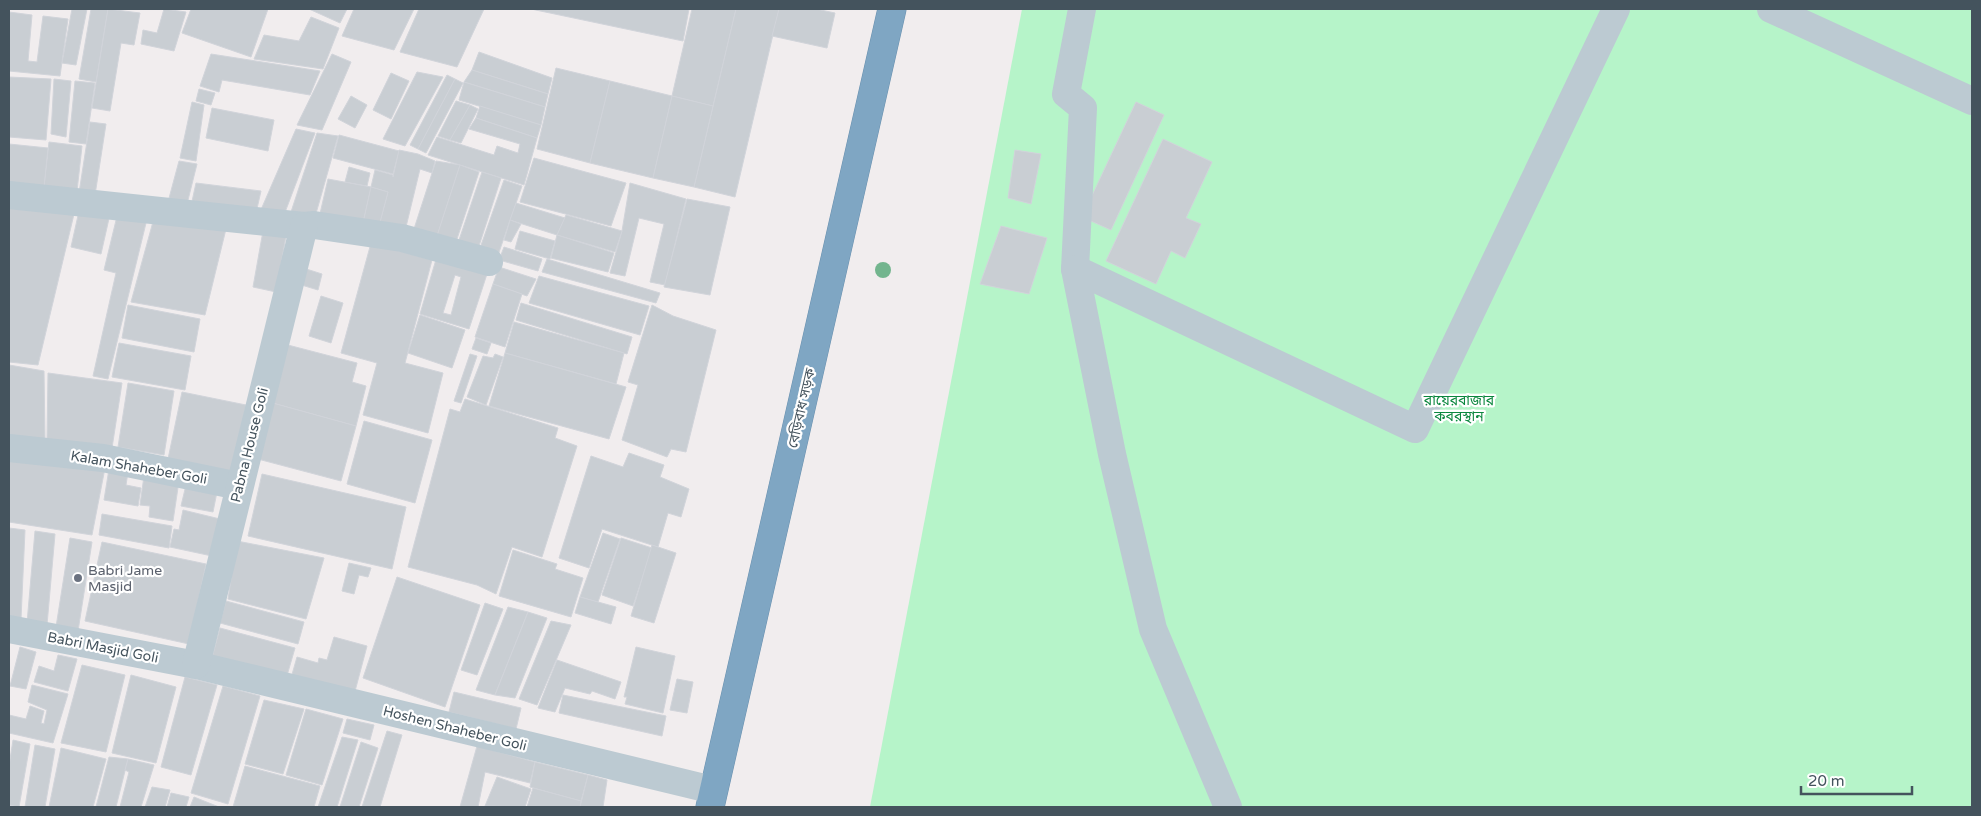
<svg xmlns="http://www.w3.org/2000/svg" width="1981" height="816" viewBox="0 0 1981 816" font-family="'Varela Round','Noto Sans Bengali',sans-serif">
<rect width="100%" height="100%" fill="#f1edee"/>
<path fill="#b6f4c9" d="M1022,9H1972V807H870Z"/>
<g fill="#c9ced3" stroke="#d1d4da" fill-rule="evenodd">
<path d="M72,9H87L76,65L62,63Z"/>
<path d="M91,9H108L96,82L79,79Z"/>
<path d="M108,9L140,13L134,45L121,43L110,111L92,108Z"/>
<path d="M164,9L186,12L174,51L141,44L143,30L157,33Z"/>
<path d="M191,9H268L251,57L182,33Z"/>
<path d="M309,9H347L340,23Z"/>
<path d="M354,9H414L394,50L342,36Z"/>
<path d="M419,9H484L457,67L400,52Z"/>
<path d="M531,9H689L683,41Z"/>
<path d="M692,9H736L713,106L672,96Z"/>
<path d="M736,9H779L735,197L694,187Z"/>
<path d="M779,9H816L835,13L827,48L772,36Z"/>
<path d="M9,12L32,15L28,61L37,62L43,16L68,19L60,76L9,71Z"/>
<path d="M311,17L339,28L323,69L254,59L264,35L299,41Z"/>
<path d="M479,52L552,78L548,94L472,70Z"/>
<path d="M211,54L320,71L310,95L222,80L219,92L200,86Z"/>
<path d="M332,54L351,62L322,130L297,125Z"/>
<path d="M556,68L610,81L590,163L537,149Z"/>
<path d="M472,70L548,94L545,107L464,82Z"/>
<path d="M417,72L443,77L405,146L383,139Z"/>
<path d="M391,73L409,81L391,119L373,110Z"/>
<path d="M447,75L455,79L418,149L410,145Z"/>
<path d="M9,77L51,79L46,140L9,137Z"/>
<path d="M54,79L71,81L66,137L51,134Z"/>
<path d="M455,79L463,83L426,153L418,149Z"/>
<path d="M75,81L95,83L86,144L69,142Z"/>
<path d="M610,81L672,96L653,178L590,163Z"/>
<path d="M464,82L545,107L541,125L459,100Z"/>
<path d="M199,89L215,93L211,105L196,101Z"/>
<path d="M351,96L367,105L355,128L338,119Z"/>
<path d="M672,96L713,106L694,187L653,178Z"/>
<path d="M456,101L470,105L450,140L438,136Z"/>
<path d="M192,102L204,105L196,161L180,158Z"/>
<path d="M1136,102L1164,115L1111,230L1082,217Z"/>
<path d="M470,105L478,109L461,143L450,140Z"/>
<path d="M480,106L541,125L537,138L476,118Z"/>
<path d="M212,108L274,120L268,151L206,138Z"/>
<path d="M476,118L537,138L524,185L428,155L437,137L494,155L497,146L518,153L520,144L469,129Z"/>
<path d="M90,122L106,124L95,195L79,193Z"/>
<path d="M296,129L315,133L284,215L260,212Z"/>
<path d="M317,133L338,136L315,217L290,215Z"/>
<path d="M339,135L399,151L393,174L333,158Z"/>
<path d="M1163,139L1212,162L1186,218L1201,224L1185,258L1171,251L1156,284L1106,261Z"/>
<path d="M49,142L82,146L77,191L44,187Z"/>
<path d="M9,144L48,148L44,187L9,183Z"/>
<path d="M399,150L418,154L435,161L432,173L420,169L405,231L379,226L388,192L371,187L375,170L393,175V177Z"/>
<path d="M1015,150L1041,154L1031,204L1008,198Z"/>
<path d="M534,158L626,183L611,226L520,202Z"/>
<path d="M179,161L197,164L187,204L168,202Z"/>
<path d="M436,161L460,165L436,239L413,232Z"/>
<path d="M460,165L479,172L455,245L436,239Z"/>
<path d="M349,167L370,173L367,186L345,182Z"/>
<path d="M482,172L501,178L477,252L457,246Z"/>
<path d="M328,179L371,187L363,223L319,218Z"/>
<path d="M504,180L522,186L497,258L479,251Z"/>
<path d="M196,183L261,191L256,213L191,206Z"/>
<path d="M630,183L686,199L665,285L650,282L664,224L639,218L625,276L610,273L622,231Z"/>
<path d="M371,187L388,192L379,226L363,223Z"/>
<path d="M687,199L730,207L710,295L664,287Z"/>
<path d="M516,203L565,218L557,235L510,220Z"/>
<path d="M9,208L75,210L38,365L9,362Z"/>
<path d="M79,211L110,214L101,254L71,247Z"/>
<path d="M118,212L147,219L108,379L93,376L116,273L104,270Z"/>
<path d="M566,215L622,231L615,252L557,235Z"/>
<path d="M154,218L226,229L205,315L131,302Z"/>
<path d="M510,220L521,224L511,242L504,240Z"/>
<path d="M1001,226L1047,238L1029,294L980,284Z"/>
<path d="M263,231L286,236L276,292L253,287Z"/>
<path d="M520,231L555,241L550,259L515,249Z"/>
<path d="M557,235L614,253L608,272L551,258Z"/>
<path d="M371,243L432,260L405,363L443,373L428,433L363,415L377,363L341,353Z"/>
<path d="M504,247L542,259L538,271L499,260Z"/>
<path d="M437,256L488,271L469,329L420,314ZM455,275L461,277L451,315L443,313Z"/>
<path d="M547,259L660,293L656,303L542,272Z"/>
<path d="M300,267L322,274L318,290L295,283Z"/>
<path d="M499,267L536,279L527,296L493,284Z"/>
<path d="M539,276L649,306L640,335L529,303Z"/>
<path d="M493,284L522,294L505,347L475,337Z"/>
<path d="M321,296L343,303L331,343L309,336Z"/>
<path d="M521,303L632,337L627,354L516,320Z"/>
<path d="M128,305L200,319L194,352L122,338Z"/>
<path d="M652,305L673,316L716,330L686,452L671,449L667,457L622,440L638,385L628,382Z"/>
<path d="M420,315L465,330L452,368L408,353Z"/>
<path d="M514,322L624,353L616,384L505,353Z"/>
<path d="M476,338L491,343L487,354L472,349Z"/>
<path d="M119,343L191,356L185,390L112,377Z"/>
<path d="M284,344L357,363L352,382L366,386L356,426L269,402Z"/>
<path d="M505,353L626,387L609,439L489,406Z"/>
<path d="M470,354L477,356L461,403L454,401Z"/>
<path d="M495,354L503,357L486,405L467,397L483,356L493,358Z"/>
<path d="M9,365L44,371L45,442L9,439Z"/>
<path d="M48,373L122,383L112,448L47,441Z"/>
<path d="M128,383L174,391L164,455L118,447Z"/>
<path d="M182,392L246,405L233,472L168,459Z"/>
<path d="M465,399L558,428L555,438L577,446L542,557L512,547L496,594L477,585L408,567L450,409L460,412Z"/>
<path d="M269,402L356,426L341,481L254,458Z"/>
<path d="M364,421L432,440L415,503L347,484Z"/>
<path d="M629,453L664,465L660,477L689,489L681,517L668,513L658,547L602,529L589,568L559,558L591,456L623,467Z"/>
<path d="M9,458L105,468L92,535L9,522Z"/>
<path d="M109,469L128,472L126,485L141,488L138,506L104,500Z"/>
<path d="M262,474L406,507L392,569L248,536Z"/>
<path d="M144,476L179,481L173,521L149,517L150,506L140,505Z"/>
<path d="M186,485L217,492L213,512L181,506Z"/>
<path d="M183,510L220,519L212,556L170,547L174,529L179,530Z"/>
<path d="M102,514L172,526L169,548L99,535Z"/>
<path d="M9,528L25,530L21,619L9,617Z"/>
<path d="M35,531L55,534L47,625L27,623Z"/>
<path d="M603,533L620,539L598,602L580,597Z"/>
<path d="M70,538L92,542L78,631L56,627Z"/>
<path d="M621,538L652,548L633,606L602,595Z"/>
<path d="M237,541L324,558L306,619L228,599Z"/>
<path d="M102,542L206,564L189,644L85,621Z"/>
<path d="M652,545L676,553L654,623L631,616Z"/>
<path d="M513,550L557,564L555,569L583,578L571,617L499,596Z"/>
<path d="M349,563L371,568L368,577L359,575L354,594L342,591Z"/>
<path d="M397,577L480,605L445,707L363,678Z"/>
<path d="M580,597L616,607L611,624L575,613Z"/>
<path d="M226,601L304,622L298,644L220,623Z"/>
<path d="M485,603L503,609L477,675L461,670Z"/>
<path d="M508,607L528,612L495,695L476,690Z"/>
<path d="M528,612L547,618L515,698L495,695Z"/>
<path d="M551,621L571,625L537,705L519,699Z"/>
<path d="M220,628L295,648L286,679L212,658Z"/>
<path d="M334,637L367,646L354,695L291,678L297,657L318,663L319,658L327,660Z"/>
<path d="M20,647L36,652L26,689L10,686Z"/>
<path d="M636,647L675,656L663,713L625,704L627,697H624Z"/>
<path d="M58,655L77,659L68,691L34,682L39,666L54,671Z"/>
<path d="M557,660L621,682L615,699L592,691L590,694L565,688L555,712L538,708Z"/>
<path d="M82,665L125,675L106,752L61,743Z"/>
<path d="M131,675L176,687L156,763L112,753Z"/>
<path d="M185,677L217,685L191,775L161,767Z"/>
<path d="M677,679L693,682L687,713L670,710Z"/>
<path d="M32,685L68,694L53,743L9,733V715L26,719L30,706L44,711L41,723L44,724L47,710L28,702Z"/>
<path d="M223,686L260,696L228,804L191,793Z"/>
<path d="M454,692L521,708L516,729L449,712Z"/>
<path d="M563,695L666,716L662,736L559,713Z"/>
<path d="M264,700L304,709L283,774L245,764Z"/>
<path d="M306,709L343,719L322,785L286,775Z"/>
<path d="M347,719L374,725L370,740L343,733Z"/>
<path d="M387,731L402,735L380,807H362Z"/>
<path d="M342,737L358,740L337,807H318Z"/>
<path d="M13,740L30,744L19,807L9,805V766Z"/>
<path d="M361,742L378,748L359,807H340Z"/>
<path d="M35,745L55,749L45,807H25Z"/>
<path d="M477,746L535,762L530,783L485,772L478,807H460Z"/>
<path d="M61,748L106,759L93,807H49Z"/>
<path d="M109,757L128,759L116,807H96Z"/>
<path d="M128,759L154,765L141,807H120L129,772L125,770Z"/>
<path d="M535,762L588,775L581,801L530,787Z"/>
<path d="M245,766L320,786L314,807H233Z"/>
<path d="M588,775L607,780L603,807H580Z"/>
<path d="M497,777L531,789L525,807L485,806Z"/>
<path d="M152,787L170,790L165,807H145Z"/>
<path d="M533,788L581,801L580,807H527Z"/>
<path d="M171,793L189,797L186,807H167Z"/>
<path d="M194,797L219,807H190Z"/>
</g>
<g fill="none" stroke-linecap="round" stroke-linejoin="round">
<defs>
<path id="highway" d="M710,807L892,9"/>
</defs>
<use href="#highway" stroke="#6a91af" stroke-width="29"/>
<g stroke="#bccad2" stroke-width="28">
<path d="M1771,9L1972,101"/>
<path d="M9,195L304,226L314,225L402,238L489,262"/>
<path d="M1075,269L1083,108L1066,94L1082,9"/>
<path d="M9,448L103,458L239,486"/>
<path d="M9,629L196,665L713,790"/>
<path d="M196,665L304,226"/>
<path d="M1228,807L1153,629L1112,454L1075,269L1415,429L1616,9"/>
</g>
<use href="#highway" stroke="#7fa6c3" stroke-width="28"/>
</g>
<circle fill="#73b58e" cx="883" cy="270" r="8"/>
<circle fill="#6b7280" stroke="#fff" stroke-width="2" cx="78" cy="578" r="5"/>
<g text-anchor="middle" stroke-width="4.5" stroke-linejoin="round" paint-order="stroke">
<g font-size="14" fill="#0c873f" stroke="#fff">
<text x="1459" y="405">রায়েরবাজার<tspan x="1459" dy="16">কবরস্থান</tspan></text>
</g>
<g font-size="14" fill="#44535d" stroke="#fff">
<text transform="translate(801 408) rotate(-77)" y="5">বেড়িবাধ সড়ক</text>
<text transform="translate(249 445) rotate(-76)" y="5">Pabna House Goli</text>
<text transform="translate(139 467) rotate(10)" y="5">Kalam Shaheber Goli</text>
<text transform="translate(103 647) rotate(11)" y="5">Babri Masjid Goli</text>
<text transform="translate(455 728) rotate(14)" y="5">Hoshen Shaheber Goli</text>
</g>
<g font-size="14" fill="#5b616d" stroke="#fff" text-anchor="start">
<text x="88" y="575">Babri Jame<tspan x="88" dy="16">Masjid</tspan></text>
</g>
</g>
<rect width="1981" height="816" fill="none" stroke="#44535d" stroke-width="20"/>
<path d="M1801 786v8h111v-8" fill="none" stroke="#44535d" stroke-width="2.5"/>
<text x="1808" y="786" font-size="15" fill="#44535d" stroke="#ffffff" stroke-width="4" paint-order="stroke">20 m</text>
</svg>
